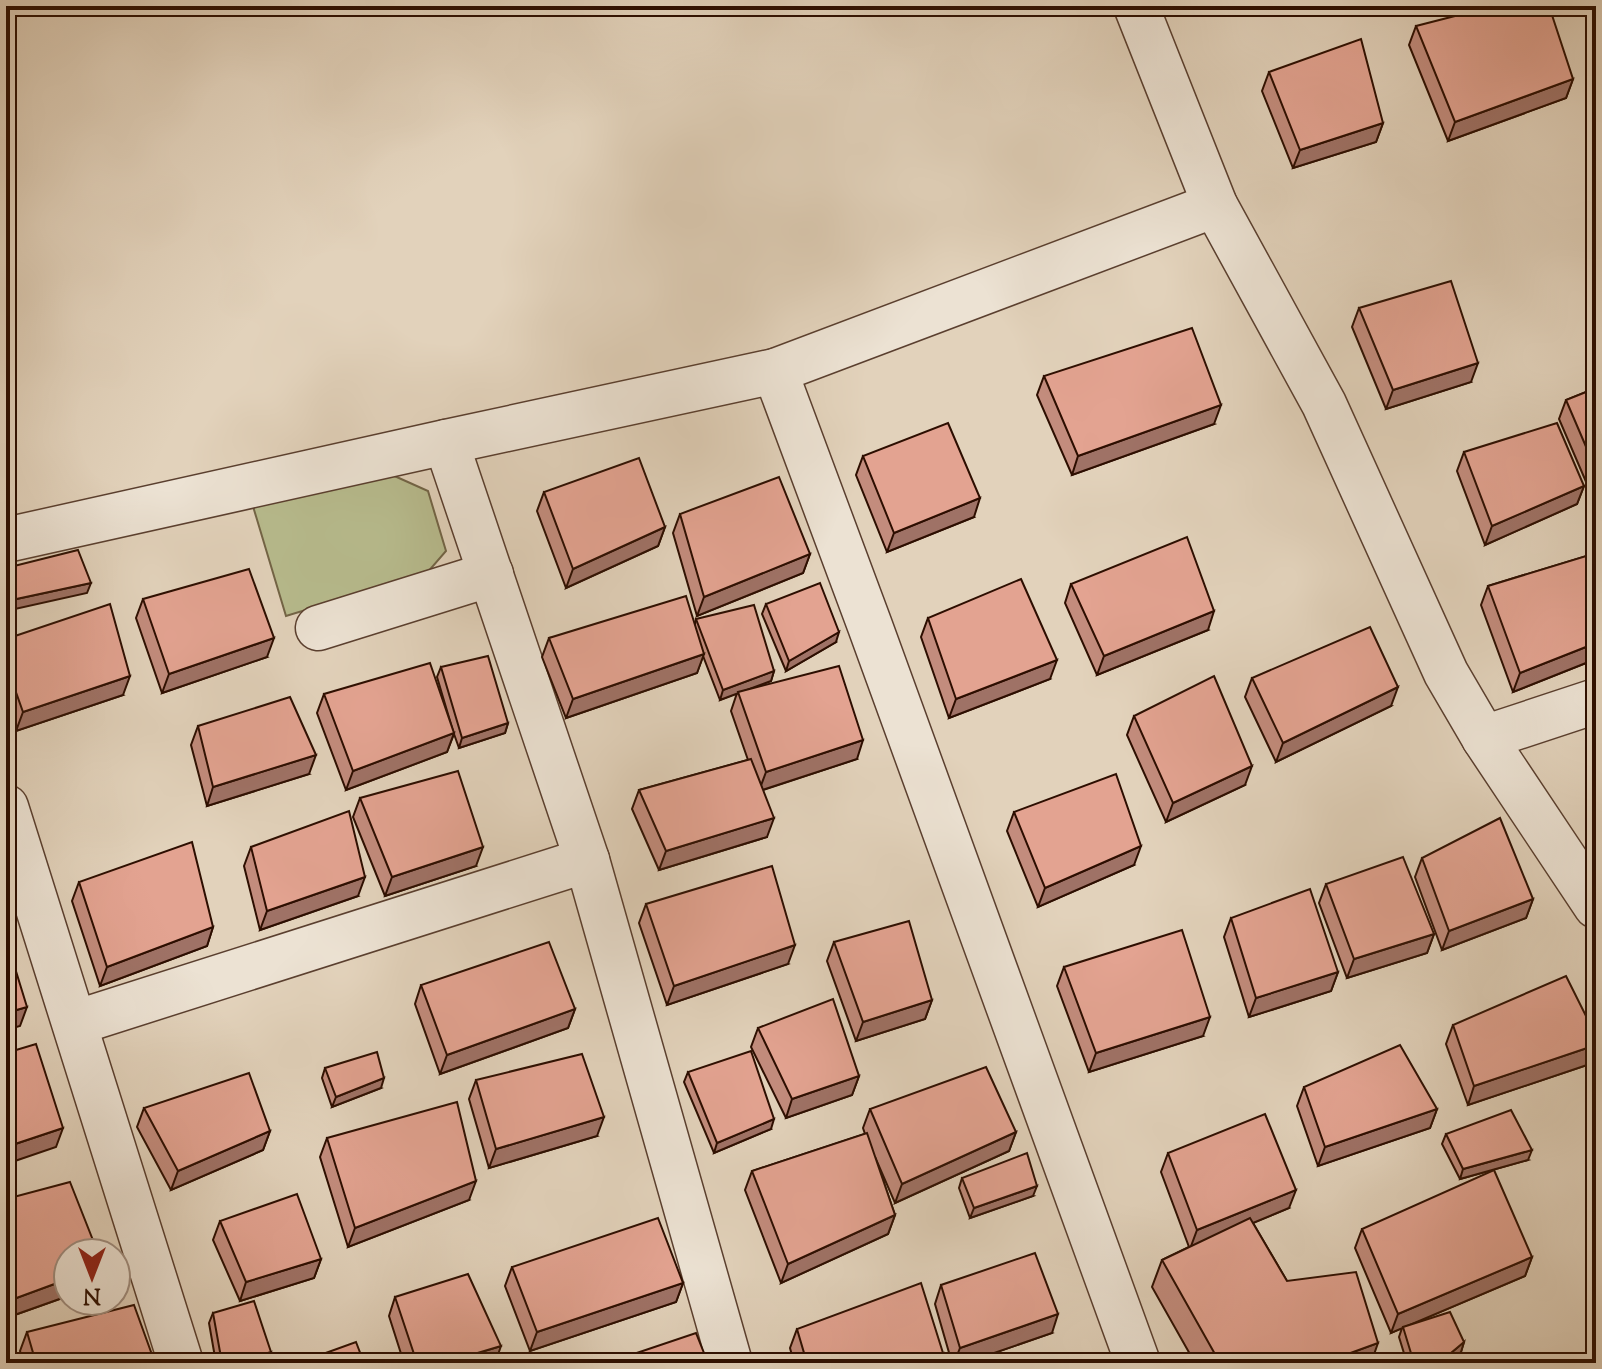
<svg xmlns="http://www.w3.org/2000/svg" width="1602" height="1369" viewBox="0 0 1602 1369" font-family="'Sorts Mill Goudy',serif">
<rect width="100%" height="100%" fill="#e2d2bb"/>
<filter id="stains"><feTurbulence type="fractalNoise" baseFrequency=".0025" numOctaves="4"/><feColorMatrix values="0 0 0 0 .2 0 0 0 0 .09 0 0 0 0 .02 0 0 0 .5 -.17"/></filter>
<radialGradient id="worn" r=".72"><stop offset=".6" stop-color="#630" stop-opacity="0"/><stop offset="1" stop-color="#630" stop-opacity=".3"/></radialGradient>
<path fill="#b7bb8d" stroke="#726446" stroke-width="2" d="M390,474L428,491L446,551L427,573L286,616L252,503Z"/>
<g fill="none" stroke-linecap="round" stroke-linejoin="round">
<defs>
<g id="street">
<path d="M1136,6L1215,205L1324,404L1446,673L1484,738L1596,906"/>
<path d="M775,371L870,626L1138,1363"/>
<path d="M446,442L587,860L730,1363"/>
<path d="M6,540L446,442L775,371L1215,205"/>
<path d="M318,628L491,574"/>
<path d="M1484,738L1596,701"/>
<path d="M6,807L181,1363"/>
<path d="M75,1023L587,860"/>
</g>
</defs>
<use href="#street" stroke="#5a3f2f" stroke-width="47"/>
<use href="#street" stroke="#ece2d3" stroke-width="44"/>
</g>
<g fill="#c38c7d" stroke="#2d0e00" stroke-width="2">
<path d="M1416,26L1573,79L1566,98L1448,141L1409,45Z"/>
<path d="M1269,72L1383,123L1376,142L1293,168L1262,91Z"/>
<path d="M1359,308L1471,382L1386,409L1352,327Z"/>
<path d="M1044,376L1214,424L1072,475L1037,395Z"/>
<path d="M1596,388V505L1559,419L1566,400Z"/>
<path d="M1464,452L1584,486L1577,504L1485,545L1457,471Z"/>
<path d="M863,456L974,517L887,552L856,475Z"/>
<path d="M544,492L665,527L658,546L566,588L537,511Z"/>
<path d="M680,514L810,554L803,573L697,616L673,533Z"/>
<path d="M1596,553V659L1513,692L1481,605L1488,586Z"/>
<path d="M1071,584L1208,630L1097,675L1065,603Z"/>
<path d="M143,599L267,657L162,693L136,618Z"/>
<path d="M766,604L836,642L786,671L762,614Z"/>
<path d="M928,618L1050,679L949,718L921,637Z"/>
<path d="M696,619L774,671L771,681L749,689L857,759L763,790L767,837L659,870L632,809L639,790L748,760L731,711L737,693L720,700L703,656L697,673L566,718L542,657L549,638L695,624Z"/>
<path d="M6,639L123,695L16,731L6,703Z"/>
<path d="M441,667L508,723L505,733L459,748L454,734L447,752L346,790L317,713L324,694L453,731L437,677Z"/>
<path d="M1252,678L1391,706L1276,762L1245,697Z"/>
<path d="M1134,716L1245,785L1166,822L1127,735Z"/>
<path d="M198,726L309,774L207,806L191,745Z"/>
<path d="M360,798L476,866L385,896L353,817Z"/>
<path d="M1014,812L1134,865L1038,907L1007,831Z"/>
<path d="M251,847L358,896L260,930L244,866Z"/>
<path d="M1422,858L1533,899L1526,918L1442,950L1415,877Z"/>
<path d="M79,882L213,927L207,946L100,986L72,901Z"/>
<path d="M1326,884L1434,934L1427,953L1347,978L1319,903Z"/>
<path d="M646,904L788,964L667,1005L639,923Z"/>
<path d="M1231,918L1338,972L1331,991L1249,1017L1224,937Z"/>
<path d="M834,942L932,1000L925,1019L856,1041L827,961Z"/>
<path d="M1064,967L1203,1036L1089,1072L1057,986Z"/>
<path d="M421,985L575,1009L568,1028L440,1074L415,1004Z"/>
<path d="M1453,1025L1593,1063L1468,1105L1446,1044Z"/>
<path d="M758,1028L859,1076L852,1095L786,1118L751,1047Z"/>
<path d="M325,1068L381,1088L332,1107L322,1078Z"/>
<path d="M688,1072L771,1129L714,1153L684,1082Z"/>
<path d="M476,1080L597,1136L489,1168L469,1099Z"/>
<path d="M1304,1087L1437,1109L1430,1128L1318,1166L1297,1106Z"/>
<path d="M144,1108L270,1131L263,1150L171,1190L137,1127Z"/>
<path d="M870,1109L1016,1132L1009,1151L895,1203L875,1157L895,1215L888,1234L781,1283L745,1190L752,1171L865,1134L863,1128Z"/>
<path d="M1446,1134L1528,1160L1460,1179L1442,1144Z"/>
<path d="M327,1138L469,1200L348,1247L320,1157Z"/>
<path d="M1168,1153L1289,1208L1253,1223L1287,1281L1371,1363H1195L1152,1287L1162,1260L1189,1247L1161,1172Z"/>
<path d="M962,1178L1033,1196L970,1218L959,1188Z"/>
<path d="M6,1199L68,1253V1296L6,1318Z"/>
<path d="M220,1221L321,1259L314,1278L240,1301L213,1240Z"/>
<path d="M1362,1229L1532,1257L1525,1276L1409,1325L1464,1342L1461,1352L1447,1363H1407L1399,1337L1402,1328L1391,1333L1355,1248Z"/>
<path d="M512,1267L683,1283L676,1302L530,1351L505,1286Z"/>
<path d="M941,1285L1052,1333L965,1363H952L935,1304Z"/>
<path d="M395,1297L495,1363H404L389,1316Z"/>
<path d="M213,1313L267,1362L263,1363H216L209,1323Z"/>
<path d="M797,1329L939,1363H794L790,1348Z"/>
<path d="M27,1332L155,1363H24L20,1351Z"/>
</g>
<g fill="#9f7266" stroke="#2d0e00" stroke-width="2">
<path d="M1573,79L1566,98L1448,141L1455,122Z"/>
<path d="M1383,123L1376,142L1293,168L1300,150Z"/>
<path d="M1478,363L1471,382L1386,409L1393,390Z"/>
<path d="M1221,405L1214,424L1072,475L1078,456Z"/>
<path d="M1584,486L1577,504L1485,545L1492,526Z"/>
<path d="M980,498L974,517L887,552L894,533Z"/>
<path d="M665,527L658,546L566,588L573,569Z"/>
<path d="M810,554L803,573L697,616L704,597Z"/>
<path d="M91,583L87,593L6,611L7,601Z"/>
<path d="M1214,611L1208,630L1097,675L1104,656Z"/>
<path d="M839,632L836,642L786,671L789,661Z"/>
<path d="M274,638L267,657L162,693L169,674Z"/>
<path d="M1596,643V659L1513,692L1520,673Z"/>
<path d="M704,654L697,673L566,718L573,699Z"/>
<path d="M1057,660L1050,679L949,718L956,699Z"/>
<path d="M774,671L771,681L720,700L723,690Z"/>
<path d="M130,676L123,695L16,731L23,712Z"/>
<path d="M1398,687L1391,706L1276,762L1283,743Z"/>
<path d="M508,723L505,733L459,748L462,738Z"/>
<path d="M454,733L447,752L346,790L353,771Z"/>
<path d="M863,740L857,759L759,791L766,772Z"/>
<path d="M316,755L309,774L207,806L213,787Z"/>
<path d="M1252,766L1245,785L1166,822L1173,803Z"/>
<path d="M774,818L767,837L659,870L666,851Z"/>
<path d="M1141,846L1134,865L1038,907L1045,888Z"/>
<path d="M483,847L476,866L385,896L392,877Z"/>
<path d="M365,877L358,896L260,930L267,911Z"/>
<path d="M1533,899L1526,918L1442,950L1449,931Z"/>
<path d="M213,927L207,946L100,986L107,967Z"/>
<path d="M1434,934L1427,953L1347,978L1354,959Z"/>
<path d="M795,945L788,964L667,1005L674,986Z"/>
<path d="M1338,972L1331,991L1249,1017L1256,998Z"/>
<path d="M932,1000L925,1019L856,1041L863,1022Z"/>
<path d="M27,1007L20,1026L6,1030V1013Z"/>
<path d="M575,1009L568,1028L440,1074L447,1055Z"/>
<path d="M1210,1017L1203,1036L1089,1072L1096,1053Z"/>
<path d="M1596,1045V1056L1593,1063L1468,1105L1474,1086Z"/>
<path d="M859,1076L852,1095L786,1118L792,1099Z"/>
<path d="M384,1078L381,1088L332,1107L336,1097Z"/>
<path d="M1437,1109L1430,1128L1318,1166L1325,1147Z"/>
<path d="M604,1117L597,1136L489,1168L496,1149Z"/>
<path d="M774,1119L771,1129L714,1153L717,1143Z"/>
<path d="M63,1128L56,1147L6,1164V1147Z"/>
<path d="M270,1131L263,1150L171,1190L178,1171Z"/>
<path d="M1016,1132L1009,1151L895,1203L902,1184Z"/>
<path d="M1532,1150L1528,1160L1460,1179L1463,1169Z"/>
<path d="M476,1181L469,1200L348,1247L355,1228Z"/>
<path d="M1037,1186L1033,1196L970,1218L974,1208Z"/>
<path d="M1296,1190L1289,1208L1190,1249L1197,1230Z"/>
<path d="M895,1215L888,1234L781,1283L788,1264Z"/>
<path d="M1532,1257L1525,1276L1391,1333L1398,1314Z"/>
<path d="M321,1259L314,1278L240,1301L246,1282Z"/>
<path d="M68,1279V1296L6,1318V1312L11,1300Z"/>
<path d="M683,1283L676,1302L530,1351L537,1332Z"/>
<path d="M1058,1314L1052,1333L965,1363H954L960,1348Z"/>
<path d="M1464,1342L1461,1352L1447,1363H1439Z"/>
<path d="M1378,1343L1371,1363H1323Z"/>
<path d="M501,1346L495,1363H444Z"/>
<path d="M271,1352L267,1362L263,1363H235Z"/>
<path d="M943,1353L939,1363H911Z"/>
</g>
<g fill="#e3a391" stroke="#2d0e00" stroke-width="2">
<path d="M1494,6H1549L1573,79L1455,122L1416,26Z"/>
<path d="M1361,39L1383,123L1300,150L1269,72Z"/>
<path d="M1451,281L1478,363L1393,390L1359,308Z"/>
<path d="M1192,328L1221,405L1078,456L1044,376Z"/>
<path d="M1596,388V470L1566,400Z"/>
<path d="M948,423L980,498L894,533L863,456Z"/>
<path d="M1557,423L1584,486L1492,526L1464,452Z"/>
<path d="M639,458L665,527L573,569L544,492Z"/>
<path d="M779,477L810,554L704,597L680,514Z"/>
<path d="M1187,537L1214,611L1104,656L1071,584Z"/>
<path d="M78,550L91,583L7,601L6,598V568Z"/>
<path d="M1596,553V643L1520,673L1488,586Z"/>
<path d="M249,569L274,638L169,674L143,599Z"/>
<path d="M1021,579L1057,660L956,699L928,618Z"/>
<path d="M820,583L839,632L789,661L766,604Z"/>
<path d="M686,596L704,654L573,699L549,638Z"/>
<path d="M110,604L130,676L23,712L6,664V639Z"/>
<path d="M754,605L774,671L723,690L696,619Z"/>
<path d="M1370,627L1398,687L1283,743L1252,678Z"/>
<path d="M488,656L508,723L462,738L441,667Z"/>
<path d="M430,663L454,733L353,771L324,694Z"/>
<path d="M839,666L863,740L766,772L738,692Z"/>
<path d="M1214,676L1252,766L1173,803L1134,716Z"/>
<path d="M290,697L316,755L213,787L198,726Z"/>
<path d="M751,759L774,818L666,851L639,790Z"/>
<path d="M458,771L483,847L392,877L360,798Z"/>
<path d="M1116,774L1141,846L1045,888L1014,812Z"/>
<path d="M349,811L365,877L267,911L251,847Z"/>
<path d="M1500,818L1533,899L1449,931L1422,858Z"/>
<path d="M192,842L213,927L107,967L79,882Z"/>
<path d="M1403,857L1434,934L1354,959L1326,884Z"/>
<path d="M772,866L795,945L674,986L646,904Z"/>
<path d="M1310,889L1338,972L1256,998L1231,918Z"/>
<path d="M909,921L932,1000L863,1022L834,942Z"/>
<path d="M1182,930L1210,1017L1096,1053L1064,967Z"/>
<path d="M6,942H7L27,1007L6,1013Z"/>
<path d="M549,942L575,1009L447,1055L421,985Z"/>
<path d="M1566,976L1596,1036V1045L1474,1086L1453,1025Z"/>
<path d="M833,999L859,1076L792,1099L758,1028Z"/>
<path d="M36,1044L63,1128L6,1147V1053Z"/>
<path d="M1400,1045L1437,1109L1325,1147L1304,1087Z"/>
<path d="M751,1051L774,1119L717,1143L688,1072Z"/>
<path d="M377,1052L384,1078L336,1097L325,1068Z"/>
<path d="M582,1054L604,1117L496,1149L476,1080Z"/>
<path d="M986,1067L1016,1132L902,1184L870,1109Z"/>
<path d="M249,1073L270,1131L178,1171L144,1108Z"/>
<path d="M457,1102L476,1181L355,1228L327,1138Z"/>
<path d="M1511,1110L1532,1150L1463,1169L1446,1134Z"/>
<path d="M1265,1114L1296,1190L1197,1230L1168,1153Z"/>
<path d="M867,1133L895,1215L788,1264L752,1171Z"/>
<path d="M1027,1153L1037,1186L974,1208L962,1178Z"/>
<path d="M1494,1170L1532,1257L1398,1314L1362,1229Z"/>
<path d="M70,1182L98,1253H68V1279L11,1300L6,1287V1199Z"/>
<path d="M297,1194L321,1259L246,1282L220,1221Z"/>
<path d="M658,1218L683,1283L537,1332L512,1267Z"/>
<path d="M1250,1218L1287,1281L1356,1272L1378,1343L1323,1363H1220L1162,1260Z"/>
<path d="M1035,1253L1058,1314L960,1348L941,1285Z"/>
<path d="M468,1274L501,1346L444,1363H417L395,1297Z"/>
<path d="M921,1283L943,1353L911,1363H807L797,1329Z"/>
<path d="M254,1301L271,1352L235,1363H222L213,1313Z"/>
<path d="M134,1305L155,1363H36L27,1332Z"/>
<path d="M1450,1312L1464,1342L1439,1363H1414L1403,1327Z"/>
<path d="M696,1333L708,1363H607Z"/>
<path d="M356,1342L364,1363H298Z"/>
</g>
<rect width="1602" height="1369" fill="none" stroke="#e2d2bb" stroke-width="32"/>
<rect x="8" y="8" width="1586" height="1353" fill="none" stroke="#2d0e00" stroke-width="4"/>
<rect x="16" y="16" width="1570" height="1337" fill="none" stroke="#2d0e00" stroke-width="2"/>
<g transform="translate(92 1277) rotate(180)"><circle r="38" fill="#ece2d3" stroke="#a08d7f" stroke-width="2"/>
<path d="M0-6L14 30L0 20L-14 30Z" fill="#8f2418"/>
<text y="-12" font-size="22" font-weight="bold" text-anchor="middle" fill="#2d0e00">N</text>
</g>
<rect width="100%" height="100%" filter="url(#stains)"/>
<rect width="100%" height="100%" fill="url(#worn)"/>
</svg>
